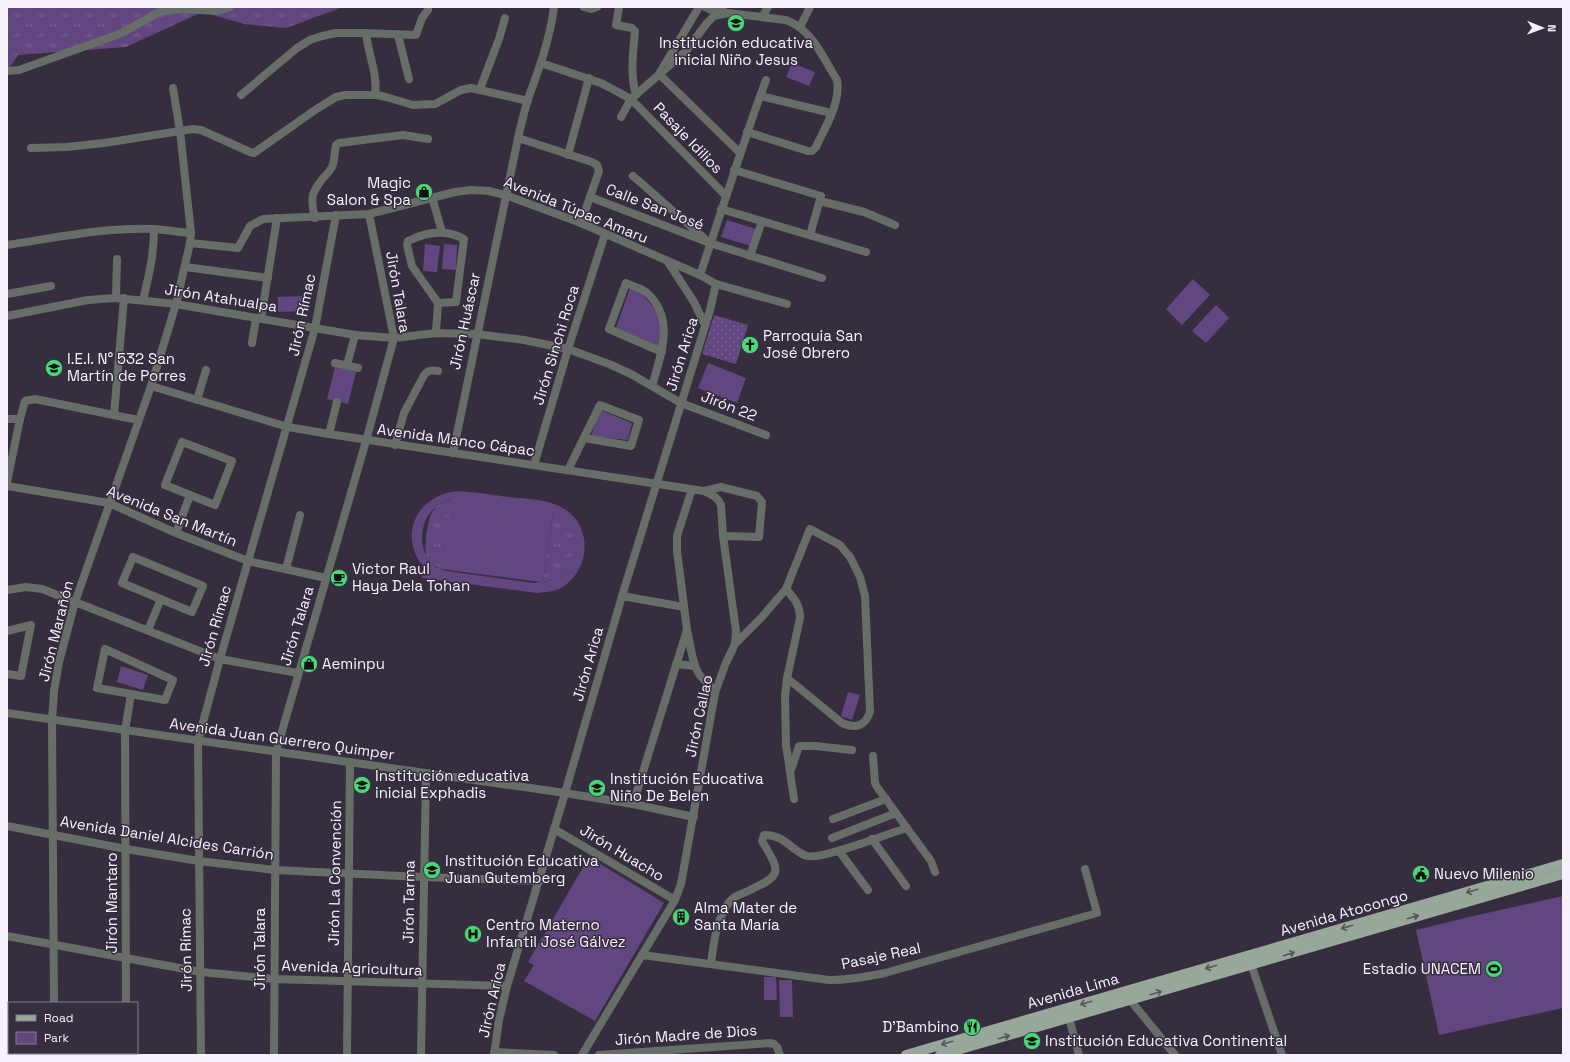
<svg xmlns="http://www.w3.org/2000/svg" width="1570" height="1062" viewBox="0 0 1570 1062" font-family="'Space Grotesk',sans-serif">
<defs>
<pattern id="grass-tufts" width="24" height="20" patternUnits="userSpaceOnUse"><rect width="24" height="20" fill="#624680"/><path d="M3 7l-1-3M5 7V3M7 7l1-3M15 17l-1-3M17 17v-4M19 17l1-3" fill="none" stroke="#796193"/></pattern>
<pattern id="garden-dots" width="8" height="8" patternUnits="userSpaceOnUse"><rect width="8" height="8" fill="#624680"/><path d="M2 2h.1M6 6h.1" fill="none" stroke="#796193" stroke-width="1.8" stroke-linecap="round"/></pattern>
</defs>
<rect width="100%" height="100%" fill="#362e3f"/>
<g fill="url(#grass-tufts)">
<path d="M8,7H343L286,28L244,24L202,12L126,47L18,55L7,71V9Z"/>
<path d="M452,500L441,569L431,563L426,557C425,548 426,540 427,531C430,514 432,503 452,500Z"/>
<path d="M553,513C588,528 581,576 543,582Z"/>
</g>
<g fill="#624680" fill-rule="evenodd">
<path d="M792,63L815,72L809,86L786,77Z"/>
<path d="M727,220L756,229L751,246L721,237Z"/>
<path d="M425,244L440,246L437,272L423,271Z"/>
<path d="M444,244L457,245L456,270L442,269Z"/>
<path d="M1193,279L1210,295L1182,325L1166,309Z"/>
<path d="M630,288L642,294L655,309L661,321L659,350L616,328Z"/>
<path d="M305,296V311L278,312V297Z"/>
<path d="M1216,305L1229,318L1206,343L1192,331Z"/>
<path d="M708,363L746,378L737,403L698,388Z"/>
<path d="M335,367L356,372L348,404L327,399Z"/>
<path d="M600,410L632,423L628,440L591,436Z"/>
<path d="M458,491C474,492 490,494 507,497C527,499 549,499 566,510C594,529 589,572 561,588C554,592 545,592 537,593L422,578L423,570L425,569C397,536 416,495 458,491ZM451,500L441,569L540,582L534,583L446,571C410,561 417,505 451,500ZM553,513C587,528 581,576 543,582Z"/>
<path d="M121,666L148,675L143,690L117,682Z"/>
<path d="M848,692L860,695L852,720L841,716Z"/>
<path d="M589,857L664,903L595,1021L524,981L534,965L528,962Z"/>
<path d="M1563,896V1008L1439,1035L1416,930L1469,917Z"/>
<path d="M764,977H776L777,1000H764Z"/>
<path d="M779,980H792L793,1017H780Z"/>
</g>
<path fill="url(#garden-dots)" d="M714,315L748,325L736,364L702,354Z"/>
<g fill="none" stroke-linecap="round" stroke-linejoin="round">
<g stroke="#666e67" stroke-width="8">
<path d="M584,7L591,9L597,7"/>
<path d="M619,7L616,25L632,28L635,31C633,52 630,75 636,95"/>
<path d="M699,7L659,74L740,153"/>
<path d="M705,7L719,14L723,7"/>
<path d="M762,17L768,7"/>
<path d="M800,27L810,7"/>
<path d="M366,33C368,54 378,74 375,95"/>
<path d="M398,35L409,79"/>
<path d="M541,63L601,83L631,99L726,196"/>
<path d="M7,71L19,70L122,33L159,12L180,9L218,11L230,7"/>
<path d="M480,89L499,39L505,18"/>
<path d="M241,95L297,48L310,40L322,36L336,33H364L416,35L422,18L428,10V7"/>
<path d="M760,96L831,113"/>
<path d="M621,117L631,99L686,51L707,23L714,16L728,13L786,20C812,29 823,58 837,80C841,103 825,127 816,147L812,151H808L747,132"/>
<path d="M518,138L592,162L597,165L599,171L581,223"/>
<path d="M31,148L67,147L104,143L193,129L201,130L250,152L254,153L315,110L336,97L345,95H377L386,97L413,105L435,104L461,90L471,88L528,101"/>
<path d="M568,155L589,78"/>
<path d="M734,170L821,196L810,235"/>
<path d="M633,176L705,239"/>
<path d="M432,197L442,232"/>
<path d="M590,197L710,243L822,278"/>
<path d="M820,201L864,212L895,225"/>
<path d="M721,209L866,252"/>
<path d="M315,218C310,197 311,193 324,177C327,174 330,171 332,167C335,160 334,153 336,145L339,143L403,135L428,139"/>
<path d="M190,243L238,248L250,226L263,219L369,214L455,192L471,190L489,191L505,195L581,223L700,275L716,284L787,304"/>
<path d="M7,245C55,238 105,227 154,229C166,230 179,232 191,233"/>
<path d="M750,256L762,221"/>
<path d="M668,262L694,302L705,325"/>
<path d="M185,267L268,278"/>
<path d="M700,275L754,113L766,80"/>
<path d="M7,294L51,286"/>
<path d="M116,298L117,259"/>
<path d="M143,300C149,276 154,254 154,229"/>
<path d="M7,316L88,300L116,298L176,304L355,335L394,338L436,333L476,334L524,340L568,349L609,364L631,374L681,403L766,435"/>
<path d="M261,319L277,218"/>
<path d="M436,333L438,303L412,266L407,245L408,241C426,232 446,229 464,239L456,302L438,303"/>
<path d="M252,343L256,318"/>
<path d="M335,363L358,368"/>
<path d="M347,365L355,335"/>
<path d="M151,386L288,427L329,434L704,491L721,487L757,496L762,502L759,537L723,536"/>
<path d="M652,386C661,354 676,318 646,292C641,288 632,286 626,283L609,329L662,352"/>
<path d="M197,400L206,370"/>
<path d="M114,415L124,298"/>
<path d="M7,419H20"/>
<path d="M329,434L337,402"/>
<path d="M182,442L232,461L215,505L165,485Z"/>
<path d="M395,445L404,413L423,377C427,370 430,370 438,371"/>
<path d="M453,453L518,138C521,125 524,112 528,99C539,69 550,39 554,7"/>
<path d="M534,465L568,349L605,234"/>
<path d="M568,470L600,405L639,420L631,446L584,438"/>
<path d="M7,482L20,419L25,401L35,399L138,420"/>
<path d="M7,486L109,503L176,533L248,561L326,578"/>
<path d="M176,533L190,495"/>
<path d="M133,557L203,586L192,612L122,583Z"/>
<path d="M286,569L300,515"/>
<path d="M786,589C794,598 800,605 800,618L787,678L785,696L786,745L794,799"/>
<path d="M7,590L26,587L42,589L220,659L298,673"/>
<path d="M622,596L684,607"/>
<path d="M148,630L161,599"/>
<path d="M687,630C690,642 692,664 699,674C704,681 711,685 715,693"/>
<path d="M7,631L31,625L21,676L7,674"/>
<path d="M735,644L761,618L786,589L810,529L840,545L850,557L860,577L865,596L870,712C865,726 856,729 842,723L787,678"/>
<path d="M105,649L173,680L165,700L97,688Z"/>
<path d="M676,664L695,666"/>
<path d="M7,713L565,793L633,804L694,817"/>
<path d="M873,756L875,783L877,787L931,861L935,872"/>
<path d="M791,770L799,746H815L852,750"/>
<path d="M633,804L687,630L677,551V536L692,489"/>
<path d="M833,819L886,799"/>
<path d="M7,826L126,849L199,861L275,870L423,877L539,881"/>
<path d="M554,829L675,900"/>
<path d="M832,838L896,813"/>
<path d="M872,839L906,886"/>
<path d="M839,851L868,890"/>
<path d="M7,936L201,972L274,979L507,986"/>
<path d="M642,955L829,980C848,980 866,977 885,973L1097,913L1085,869"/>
<path d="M1250,961L1282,1055"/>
<path d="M711,963C714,942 716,919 730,901C734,896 741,894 746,892C782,875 782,874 762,841L764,835C784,834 793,852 807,856C822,860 889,833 907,828"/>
<path d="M1131,1001L1175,1055"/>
<path d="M54,1003L52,720L54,691L59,662L75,602L151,386L176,304L190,243L191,233L180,131L173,88"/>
<path d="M126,1003L125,731L131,694"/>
<path d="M1069,1018L1079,1055"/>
<path d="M494,1052L554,1055"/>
<path d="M127,1053V1055"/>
<path d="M201,1055L198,741L220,659L315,328L336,215"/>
<path d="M274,1055L276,752L366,441L394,338L369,214"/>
<path d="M347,1055L350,763"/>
<path d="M421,1055L426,774"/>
<path d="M494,1055L499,1020L507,986L565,793L622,596L710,310L716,284"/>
<path d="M582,1055L675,900L681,884L715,693L725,665L735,644L736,631L723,536L721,505C718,497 712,495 704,491"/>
<path d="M599,1055L770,1043L774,1044L777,1047L780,1055"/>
</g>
<g stroke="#97a89a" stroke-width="10">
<path d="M7,1043L9,1044"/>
<path d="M7,1053L19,1055"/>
<path d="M54,1053L66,1055"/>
<path d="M906,1055L1563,864"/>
<path d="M940,1055L1563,874"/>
</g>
</g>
<defs><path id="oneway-shaft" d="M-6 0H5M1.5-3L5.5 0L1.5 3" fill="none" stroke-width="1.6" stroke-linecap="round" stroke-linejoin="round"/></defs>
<g stroke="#58595f">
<use href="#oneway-shaft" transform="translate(1472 891) rotate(164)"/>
<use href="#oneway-shaft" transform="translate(1413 917) rotate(-16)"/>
<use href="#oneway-shaft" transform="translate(1347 927) rotate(164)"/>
<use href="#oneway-shaft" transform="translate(1289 954) rotate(-16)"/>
<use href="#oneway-shaft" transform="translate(1211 967) rotate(164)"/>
<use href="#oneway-shaft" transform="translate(1156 993) rotate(-17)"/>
<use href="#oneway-shaft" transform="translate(1086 1003) rotate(164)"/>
<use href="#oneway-shaft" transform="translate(1004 1037) rotate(-16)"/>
<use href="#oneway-shaft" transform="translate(947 1043) rotate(164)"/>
</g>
<defs>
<symbol id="school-disc" viewBox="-11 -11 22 22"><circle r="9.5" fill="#49d778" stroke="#362e3f"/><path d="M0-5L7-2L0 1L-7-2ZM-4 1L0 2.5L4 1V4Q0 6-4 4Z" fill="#111"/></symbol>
<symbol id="shop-disc" viewBox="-11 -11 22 22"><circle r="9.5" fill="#49d778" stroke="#362e3f"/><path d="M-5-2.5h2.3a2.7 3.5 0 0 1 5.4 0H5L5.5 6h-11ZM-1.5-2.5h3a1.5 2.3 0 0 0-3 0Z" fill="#111"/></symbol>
<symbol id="church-disc" viewBox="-11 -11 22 22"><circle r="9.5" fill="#49d778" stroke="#362e3f"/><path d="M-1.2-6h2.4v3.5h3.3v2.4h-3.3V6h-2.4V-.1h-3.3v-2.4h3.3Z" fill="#111"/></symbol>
<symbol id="cafe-disc" viewBox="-11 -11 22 22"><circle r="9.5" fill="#49d778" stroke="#362e3f"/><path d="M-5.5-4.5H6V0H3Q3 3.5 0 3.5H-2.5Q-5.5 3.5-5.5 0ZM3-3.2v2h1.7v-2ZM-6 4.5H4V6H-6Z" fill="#111"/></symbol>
<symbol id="civic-disc" viewBox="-11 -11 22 22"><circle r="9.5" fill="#49d778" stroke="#362e3f"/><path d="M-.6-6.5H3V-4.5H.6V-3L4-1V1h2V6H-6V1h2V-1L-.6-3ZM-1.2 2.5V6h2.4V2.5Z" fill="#111"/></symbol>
<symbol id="building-disc" viewBox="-11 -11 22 22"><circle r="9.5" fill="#49d778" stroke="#362e3f"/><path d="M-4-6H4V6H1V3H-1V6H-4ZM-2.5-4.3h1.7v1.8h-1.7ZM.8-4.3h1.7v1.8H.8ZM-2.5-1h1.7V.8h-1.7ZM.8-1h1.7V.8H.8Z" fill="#111"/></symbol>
<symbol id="hospital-disc" viewBox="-11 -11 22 22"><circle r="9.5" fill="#49d778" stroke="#362e3f"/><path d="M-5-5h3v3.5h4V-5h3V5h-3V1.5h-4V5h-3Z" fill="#111"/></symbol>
<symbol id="stadium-disc" viewBox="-11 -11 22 22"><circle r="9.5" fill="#49d778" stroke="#362e3f"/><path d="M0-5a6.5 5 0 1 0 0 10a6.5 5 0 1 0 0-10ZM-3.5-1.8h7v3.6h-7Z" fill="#111"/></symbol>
<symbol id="restaurant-disc" viewBox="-11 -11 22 22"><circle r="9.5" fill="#49d778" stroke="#362e3f"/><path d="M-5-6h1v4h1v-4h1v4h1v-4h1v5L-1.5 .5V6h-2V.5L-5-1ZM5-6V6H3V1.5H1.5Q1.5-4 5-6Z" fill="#111"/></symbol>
</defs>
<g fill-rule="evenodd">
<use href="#school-disc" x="726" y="13" width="20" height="20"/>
<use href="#shop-disc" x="414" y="182" width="20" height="20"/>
<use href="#church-disc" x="740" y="335" width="20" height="20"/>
<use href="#school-disc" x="44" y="358" width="20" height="20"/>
<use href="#cafe-disc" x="329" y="568" width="20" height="20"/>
<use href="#shop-disc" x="299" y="654" width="20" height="20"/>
<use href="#school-disc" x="352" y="775" width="20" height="20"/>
<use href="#school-disc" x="587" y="778" width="20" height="20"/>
<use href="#school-disc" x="422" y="860" width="20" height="20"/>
<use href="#civic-disc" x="1411" y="864" width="20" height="20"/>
<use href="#building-disc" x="671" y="907" width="20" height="20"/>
<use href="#hospital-disc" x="463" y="924" width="20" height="20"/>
<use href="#stadium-disc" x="1484" y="959" width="20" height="20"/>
<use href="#restaurant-disc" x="962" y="1017" width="20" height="20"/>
<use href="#school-disc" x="1022" y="1031" width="20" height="20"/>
</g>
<g text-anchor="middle" stroke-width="3" stroke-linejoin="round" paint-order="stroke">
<g font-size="15" fill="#f6f1fc" stroke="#362e3f" text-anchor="start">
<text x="736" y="48" text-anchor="middle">Institución educativa<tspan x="736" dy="17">inicial Niño Jesus</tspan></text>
<text x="411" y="188" text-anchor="end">Magic<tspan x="411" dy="17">Salon &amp; Spa</tspan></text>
<text x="763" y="341">Parroquia San<tspan x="763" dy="17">José Obrero</tspan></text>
<text x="67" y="364">I.E.I. N° 532 San<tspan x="67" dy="17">Martín de Porres</tspan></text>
<text x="352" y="574">Victor Raul<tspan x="352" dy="17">Haya Dela Tohan</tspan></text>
<text x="322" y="669">Aeminpu</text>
<text x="375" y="781">Institución educativa<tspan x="375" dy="17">inicial Exphadis</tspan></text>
<text x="610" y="784">Institución Educativa<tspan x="610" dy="17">Niño De Belen</tspan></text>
<text x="445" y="866">Institución Educativa<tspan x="445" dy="17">Juan Gutemberg</tspan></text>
<text x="1434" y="879">Nuevo Milenio</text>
<text x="694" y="913">Alma Mater de<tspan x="694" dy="17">Santa María</tspan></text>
<text x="486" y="930">Centro Materno<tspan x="486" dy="17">Infantil José Gálvez</tspan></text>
<text x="1481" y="974" text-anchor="end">Estadio UNACEM</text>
<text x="959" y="1032" text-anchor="end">D'Bambino</text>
<text x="1045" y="1046">Institución Educativa Continental</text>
</g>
<g font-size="15" fill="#f6f1fc" stroke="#362e3f">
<text transform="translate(688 138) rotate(46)" y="5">Pasaje Idilios</text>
<text transform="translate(655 207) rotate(21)" y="5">Calle San José</text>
<text transform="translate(576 210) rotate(22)" y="5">Avenida Túpac Amaru</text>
<text transform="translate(398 292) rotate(80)" y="5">Jirón Talara</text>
<text transform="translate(221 298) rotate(9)" y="5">Jirón Atahualpa</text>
<text transform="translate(302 315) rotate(-78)" y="5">Jirón Rímac</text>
<text transform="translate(465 321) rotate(-78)" y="5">Jirón Huáscar</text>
<text transform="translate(556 345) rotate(-73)" y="5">Jirón Sinchi Roca</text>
<text transform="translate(682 354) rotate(-73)" y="5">Jirón Arica</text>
<text transform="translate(729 406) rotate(21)" y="5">Jirón 22</text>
<text transform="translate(456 440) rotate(8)" y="5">Avenida Manco Cápac</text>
<text transform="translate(172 516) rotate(22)" y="5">Avenida San Martín</text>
<text transform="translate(215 626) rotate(-74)" y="5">Jirón Rímac</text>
<text transform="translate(297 626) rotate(-73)" y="5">Jirón Talara</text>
<text transform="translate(56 631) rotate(-76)" y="5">Jirón Marañón</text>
<text transform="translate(588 664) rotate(-74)" y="5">Jirón Arica</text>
<text transform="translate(699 716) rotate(-78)" y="5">Jirón Callao</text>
<text transform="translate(282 739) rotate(8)" y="5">Avenida Juan Guerrero Quimper</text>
<text transform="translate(167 838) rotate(9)" y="5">Avenida Daniel Alcides Carrión</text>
<text transform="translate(622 853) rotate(31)" y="5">Jirón Huacho</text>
<text transform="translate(335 873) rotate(-89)" y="5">Jirón La Convención</text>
<text transform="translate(409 902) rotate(-89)" y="5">Jirón Tarma</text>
<text transform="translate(112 903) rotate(-90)" y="5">Jirón Mantaro</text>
<text transform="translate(1344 913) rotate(-16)" y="5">Avenida Atocongo</text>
<text transform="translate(260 949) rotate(-90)" y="5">Jirón Talara</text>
<text transform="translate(186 950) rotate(-91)" y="5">Jirón Rímac</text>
<text transform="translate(881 956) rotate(-12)" y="5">Pasaje Real</text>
<text transform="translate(352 968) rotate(2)" y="5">Avenida Agricultura</text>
<text transform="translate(1073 991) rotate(-16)" y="5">Avenida Lima</text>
<text transform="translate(492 1000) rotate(-77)" y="5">Jirón Arica</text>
<text transform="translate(686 1035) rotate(-4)" y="5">Jirón Madre de Dios</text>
</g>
</g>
<rect width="1570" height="1062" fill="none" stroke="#f6f1fc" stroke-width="16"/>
<rect x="8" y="1002" width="130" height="52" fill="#362e3f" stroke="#837c8b"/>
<rect x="16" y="1015" width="20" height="6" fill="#97a89a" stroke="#837c8b"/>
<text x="44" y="1022" font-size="12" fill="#f6f1fc">Road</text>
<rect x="16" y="1032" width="20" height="12" fill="#624680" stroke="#837c8b"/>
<text x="44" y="1042" font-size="12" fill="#f6f1fc">Park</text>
<g transform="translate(1542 28) rotate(91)" stroke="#362e3f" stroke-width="3" paint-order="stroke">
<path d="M0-3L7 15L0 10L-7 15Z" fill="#f6f1fc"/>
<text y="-6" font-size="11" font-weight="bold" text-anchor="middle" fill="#f6f1fc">N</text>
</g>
</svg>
